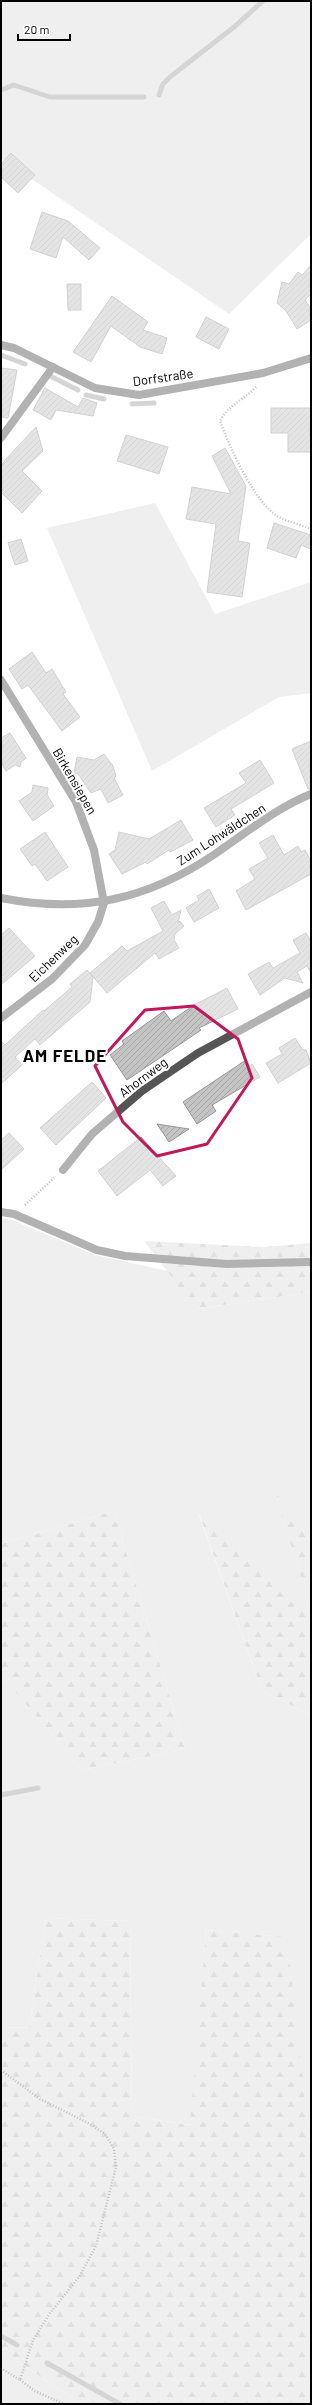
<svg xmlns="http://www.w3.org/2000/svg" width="312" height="2405" viewBox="0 0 312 2405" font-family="Barlow,sans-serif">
<defs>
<pattern id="forest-firs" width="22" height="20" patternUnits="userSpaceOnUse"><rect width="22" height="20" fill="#dcdcdc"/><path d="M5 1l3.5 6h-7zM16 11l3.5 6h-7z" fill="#bbb"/></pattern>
<pattern id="building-hatch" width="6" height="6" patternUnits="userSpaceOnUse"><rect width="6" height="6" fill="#c4c4c4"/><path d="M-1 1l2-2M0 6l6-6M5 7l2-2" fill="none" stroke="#a7a7a7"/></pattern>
</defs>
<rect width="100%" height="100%" fill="#fff"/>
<g fill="#dcdcdc">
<path d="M1,1H311V234L229,314L1,158Z"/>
<path d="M155,503L215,614L311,582V693L279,697L152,771L47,528Z"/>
<path d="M1,1218L12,1220L95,1255L168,1271L197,1309L311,1292V1542L276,1494L310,1607L199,1515L262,1691L311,1715V2156L286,1937L206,1930L191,2125L132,2116L130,1921L46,1918L29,2027L1,2028V1682L5,1680L82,1770L185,1749L114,1511L1,1544Z"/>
<path d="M1,2351L82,2404H1Z"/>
</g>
<g fill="url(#forest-firs)">
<path d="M144,1241L263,1247L311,1243V1292L196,1309Z"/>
<path d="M275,1492L311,1542V1715L262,1691L199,1514L310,1607Z"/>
<path d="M114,1511L185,1749L82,1770L5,1680L1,1682V1544Z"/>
<path d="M46,1918L130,1921L132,2116L190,2125L206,1930L287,1937L311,2156V2404H82L1,2351V2028L29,2027Z"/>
</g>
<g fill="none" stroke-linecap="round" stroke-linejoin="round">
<g stroke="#a3a3a3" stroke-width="5">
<path d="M1,90L14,85L50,97H144"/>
<path d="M159,95L163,84L170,77L234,27L263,1"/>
<path d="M1,355L25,364"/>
<path d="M52,377L78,390"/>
<path d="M86,395L104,399"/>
<path d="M132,404L154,403"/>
<path d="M1,1795L38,1788"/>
<path d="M1,2336L17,2345"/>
<path d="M47,2363L120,2404"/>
</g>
</g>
<g fill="url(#building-hatch)" stroke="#999">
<path d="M11,153L35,175L18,193L1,177V164Z"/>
<path d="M42,212L68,221L100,248L89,260L63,237L56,258L30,249Z"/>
<path d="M311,265V294L305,300L311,309V320L297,329L286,311L277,303L282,282L289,284L298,272L302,275Z"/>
<path d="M67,284H81V310H68Z"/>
<path d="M112,296L148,322L143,330L167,338L162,354L140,347L111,326L91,362L73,352Z"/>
<path d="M206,317L229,329L219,349L196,337Z"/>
<path d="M1,368L17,370L8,418L1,417Z"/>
<path d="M45,388L78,407L83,398L97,403L93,416L56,410L51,420L33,410Z"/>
<path d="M271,408H311V452H288V433H271Z"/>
<path d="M36,427L43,451L22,471L42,491L22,513L1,492V467L5,460Z"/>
<path d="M126,435L168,447L159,474L117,461Z"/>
<path d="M225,448L246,486L238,541L250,543L242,597L207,592L216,524L186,519L192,487L231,494L212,456Z"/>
<path d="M274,523L311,535V549L301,545L296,558L267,548Z"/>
<path d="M21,539L28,561L15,565L8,543Z"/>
<path d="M32,652L46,673L52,669L66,692L63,694L80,717L62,731L28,685L22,689L9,669Z"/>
<path d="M10,733L26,758L21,762L20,767L15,765L6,771L1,762V738Z"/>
<path d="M311,741V789H308L292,749Z"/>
<path d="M104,754L113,766L116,776L114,778L123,795L108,803L101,789L91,793L78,774L74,773L77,757L94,760Z"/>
<path d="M260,760L274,783L231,809L235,815L216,827L204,808L246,783L239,773Z"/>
<path d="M33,785L48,788L47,795L54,806L33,821L19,801L32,792Z"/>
<path d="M181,820L193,840L170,852L169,850L147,864L146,862L122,874L109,854L115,850L119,832L149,839Z"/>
<path d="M45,832L68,867L47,881L35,864L32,866L20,849Z"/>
<path d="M273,835L284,855L298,846L301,852L305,850L311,861V874L246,910L236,891L255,879L249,869L268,858L259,843Z"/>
<path d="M209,889L219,908L194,922L186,908L199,900L197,896Z"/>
<path d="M164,901L172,915L181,910L178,923L180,921L184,926L175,934L174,940L179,948L159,959L155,953L107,993L90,973L122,946L127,951L163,931L151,908Z"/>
<path d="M9,928L35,956L1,985V935Z"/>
<path d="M306,933L311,941V973L307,966L297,972L303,983L285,978L260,995L248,974L269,962L273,968L300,953L293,940Z"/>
<path d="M87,970L93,977L90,1002L40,1045L35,1039L15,1057L22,1065L1,1084V1041L5,1045L43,1010L44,1011L72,987L70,984Z"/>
<path d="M227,988L238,1009L199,1028L201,1030L127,1080L110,1055L124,1044L122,1041L164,1011L171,1021L194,1005Z"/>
<path d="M295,1038L302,1049L306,1050L311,1063L278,1083L266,1063L282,1054L279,1048Z"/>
<path d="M246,1060L249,1066L252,1064L260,1077L212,1105L216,1111L197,1124L183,1102Z"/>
<path d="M92,1082L106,1098L56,1145L40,1128Z"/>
<path d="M157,1124L189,1129L169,1142Z"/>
<path d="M9,1133L24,1149L1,1170V1140Z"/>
<path d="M141,1137L176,1176L163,1186L150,1170L117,1196L98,1171Z"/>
</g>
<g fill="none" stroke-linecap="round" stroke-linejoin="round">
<g stroke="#777" stroke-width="2.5" stroke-dasharray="1 2" stroke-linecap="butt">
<path d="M256,387C245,399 227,406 220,421C229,446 255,504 279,517C289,522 301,525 311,529"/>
<path d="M25,1205L54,1178"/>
<path d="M1,2070L40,2099L90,2124L105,2134L114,2149L116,2167L96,2246L79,2277L50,2313L33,2340L20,2380L1,2368"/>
<path d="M20,2380L35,2391L64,2404"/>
</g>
<g stroke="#555" stroke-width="8">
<path d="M1,345L14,348L95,388L139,395L263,373L311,358"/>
<path d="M1,438L53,367"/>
<path d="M1,680L76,802L94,850L104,903L98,922L85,945L52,979L1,1018"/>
<path d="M1,898C82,914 147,900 215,854C246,833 276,808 311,794"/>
<path d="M63,1170L92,1134L142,1091L198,1053L311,992"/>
<path d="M1,1212L14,1214L97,1250L125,1256L227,1264L311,1262"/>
</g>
</g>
<path d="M0 0H312V2405H0ZM194,1006L238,1039L252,1078L207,1144L157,1156L123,1122L95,1066L145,1010Z" fill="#fff" fill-opacity=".55" fill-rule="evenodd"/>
<path fill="none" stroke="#c2185b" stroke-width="3" stroke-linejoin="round" d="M194,1006L238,1039L252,1078L207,1144L157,1156L123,1122L95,1066L145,1010Z"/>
<g text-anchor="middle" stroke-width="4" stroke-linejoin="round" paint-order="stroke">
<g font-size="13" fill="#000" stroke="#fff">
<text transform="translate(163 377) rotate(-8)" y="5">Dorfstraße</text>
<text transform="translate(75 781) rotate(60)" y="5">Birkensiepen</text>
<text transform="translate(221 834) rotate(-33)" y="5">Zum Lohwäldchen</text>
<text transform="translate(53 958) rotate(-44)" y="5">Eichenweg</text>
<text transform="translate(143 1077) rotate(-37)" y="5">Ahornweg</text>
</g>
<g font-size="17" font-weight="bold" letter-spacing="1" fill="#000" stroke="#fff">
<text x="65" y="1062">AM FELDE</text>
</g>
</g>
<rect width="312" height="2405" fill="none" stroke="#000000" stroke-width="4"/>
<path d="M18 34v6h52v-6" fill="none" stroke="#000000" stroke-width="2"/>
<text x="24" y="34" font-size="12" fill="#000000" stroke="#ffffff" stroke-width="3" paint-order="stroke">20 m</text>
</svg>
